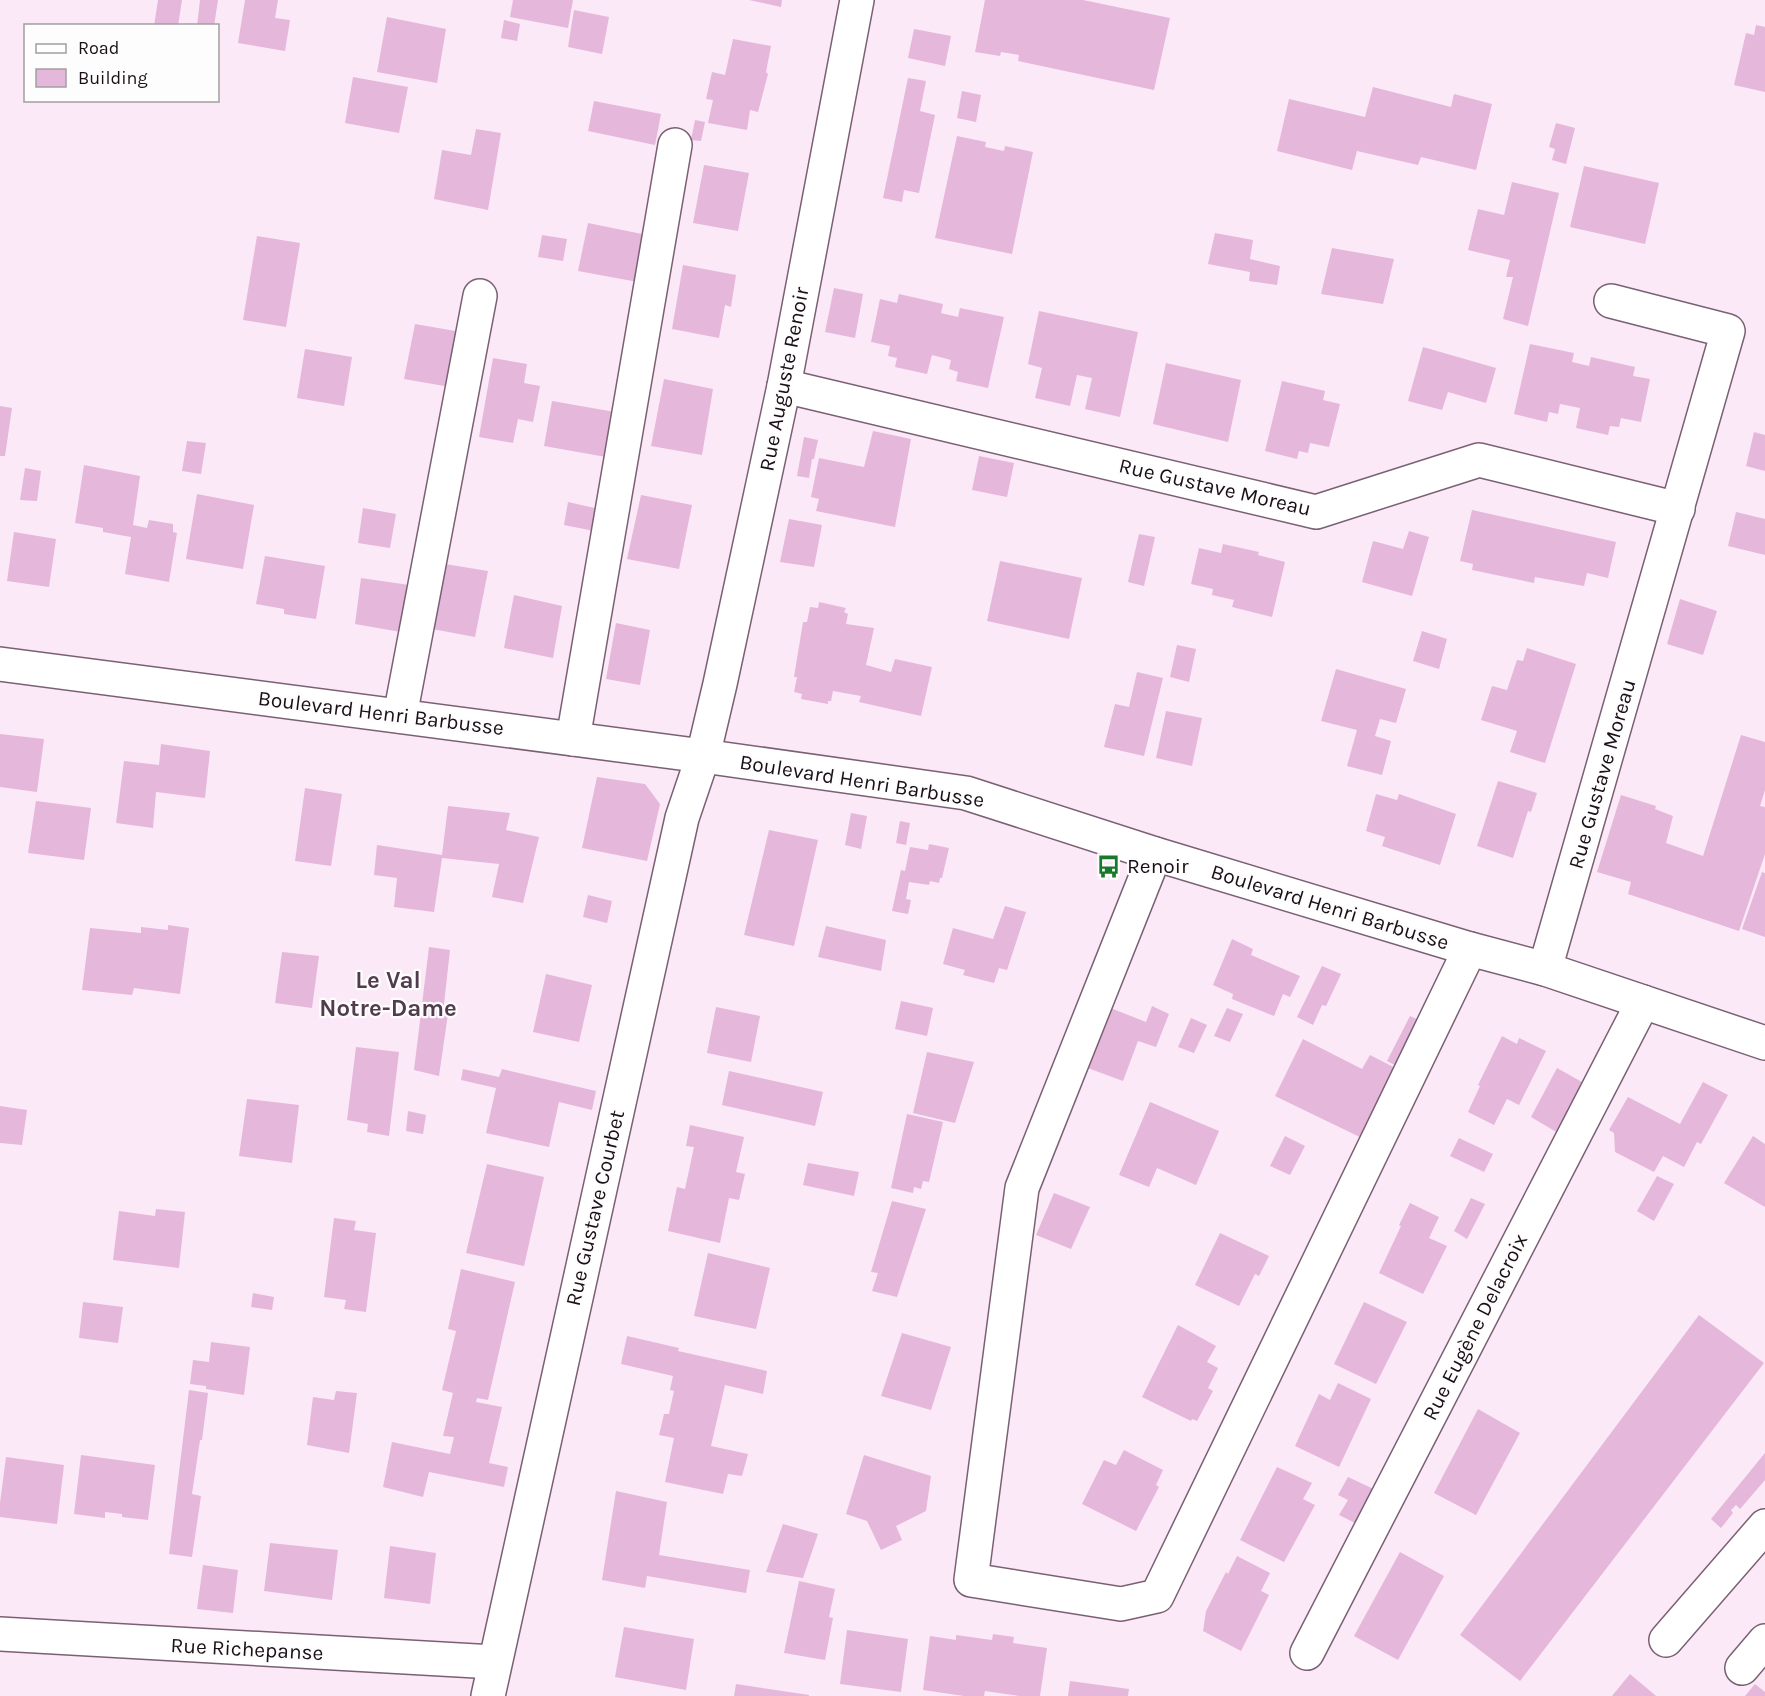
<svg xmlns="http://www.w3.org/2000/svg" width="1765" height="1696" viewBox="0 0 1765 1696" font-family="Karla,sans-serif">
<rect width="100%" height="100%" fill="#fce9f7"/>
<g fill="#e5b7da">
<path d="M158,0H182L178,26H154Z"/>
<path d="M200,0H218L214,26H197Z"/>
<path d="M245,0H278L275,18L290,20L285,51L238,43Z"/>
<path d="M513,0H573L568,28L510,17Z"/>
<path d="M749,0H782L781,7Z"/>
<path d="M985,0H1083L1170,18L1154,90L1018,61L1019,55L1001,52L1000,56L975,52Z"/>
<path d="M574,10L609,17L602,54L568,47Z"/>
<path d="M387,17L446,29L437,83L377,72Z"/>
<path d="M504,20L520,24L517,41L501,38Z"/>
<path d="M1756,25L1765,27V92L1734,85L1746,33L1754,35Z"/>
<path d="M914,29L951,36L945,66L908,58Z"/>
<path d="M733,39L771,46L766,72L768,74L758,112L750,110L747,130L708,123L713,100L706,99L712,72L725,75Z"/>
<path d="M353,77L408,87L399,133L345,123Z"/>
<path d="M908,78L926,81L920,111L935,115L919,193L904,190L902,202L883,198Z"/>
<path d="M1373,87L1451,107L1454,94L1492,104L1476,170L1421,157L1418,165L1357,151L1352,170L1277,151L1289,99L1365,117Z"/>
<path d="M962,91L981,95L976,122L957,118Z"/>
<path d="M594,101L661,114L655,145L588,131Z"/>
<path d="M695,120L705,122L701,141L691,140Z"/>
<path d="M1556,123L1575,128L1566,164L1552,160L1555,149L1549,147Z"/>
<path d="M476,129L501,133L488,210L434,199L442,150L471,155Z"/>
<path d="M957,136L986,142L985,147L1004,151L1005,146L1033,152L1012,254L935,238Z"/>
<path d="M704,165L749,173L738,231L693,223Z"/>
<path d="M1584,166L1659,183L1645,244L1570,227Z"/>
<path d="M1512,182L1559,193L1528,326L1503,319L1513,277H1506L1510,260L1468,250L1478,209L1504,215Z"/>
<path d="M588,223L647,235L638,282L578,271Z"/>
<path d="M1215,233L1253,240L1250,259L1280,266L1277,285L1249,281L1250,272L1208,264Z"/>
<path d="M542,235L567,239L563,261L538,257Z"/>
<path d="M257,236L300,243L286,327L243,320Z"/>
<path d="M1332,248L1394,259L1383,304L1321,294Z"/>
<path d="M683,265L736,275L731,307L725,305L719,338L672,329Z"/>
<path d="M834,288L863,294L855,338L825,332Z"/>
<path d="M899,294L943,304L941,313L958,317L960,308L1004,317L988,388L956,381L958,372L949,369L951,360L932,355L927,374L895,367L897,358L888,356L890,346L871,342L880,299L897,303Z"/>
<path d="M1039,311L1138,332L1120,417L1085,409L1092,378L1077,375L1070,406L1035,398L1042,368L1028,364Z"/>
<path d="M415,324L461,332L450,387L404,379Z"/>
<path d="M1530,344L1574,353L1572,362L1589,366L1591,357L1635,367L1633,376L1650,379L1641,422L1621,418L1619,427L1610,426L1608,435L1576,428L1580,408L1560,404L1558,414L1549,412L1547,422L1514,414Z"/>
<path d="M1423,347L1496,368L1486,403L1448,392L1442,410L1408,401Z"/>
<path d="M305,349L352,357L344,406L297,398Z"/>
<path d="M493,358L527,364L524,383L540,386L533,422L518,419L513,443L479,437Z"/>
<path d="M1166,363L1241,380L1228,442L1153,424Z"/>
<path d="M664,379L713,389L702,455L651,446Z"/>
<path d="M1282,381L1325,391L1323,400L1340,404L1329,447L1310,443L1308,453L1299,451L1297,459L1265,451Z"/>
<path d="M552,401L615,412L606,457L544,446Z"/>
<path d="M0,406L12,408L5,456H0Z"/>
<path d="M873,431L911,439L895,527L816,511L819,499L811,497L819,458L864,467Z"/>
<path d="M1754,432L1765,435V471L1746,466Z"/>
<path d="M804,437L818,440L814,459H812L809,478L797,476Z"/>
<path d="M187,441L206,443L201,474L182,471Z"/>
<path d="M979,456L1014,463L1007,497L972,490Z"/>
<path d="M84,465L140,476L133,525L147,528L149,520L173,524V532L177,533L169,582L125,574L131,537L103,532V528L75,523Z"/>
<path d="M25,468L41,471L37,501L20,500Z"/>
<path d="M197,494L254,505L243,569L186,559Z"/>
<path d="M641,495L692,505L679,569L627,559Z"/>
<path d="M568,502L599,509L594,531L564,525Z"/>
<path d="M363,508L396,514L390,548L358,543Z"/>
<path d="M1472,510L1616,542L1608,578L1587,573L1584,586L1535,577L1534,583L1472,570L1473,564L1460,561Z"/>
<path d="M1736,512L1765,519V555L1728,546Z"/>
<path d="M789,519L822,525L814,567L780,562Z"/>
<path d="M1409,531L1429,537L1412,596L1362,582L1373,541L1403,549Z"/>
<path d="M14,532L56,539L49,587L7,581Z"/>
<path d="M1139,534L1155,537L1144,586L1128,582Z"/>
<path d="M1223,544L1259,552L1258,555L1285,562L1272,617L1232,607L1234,600L1212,595L1213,589L1191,584L1199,548L1221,553Z"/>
<path d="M265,556L325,566L316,619L284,614V609L256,604Z"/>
<path d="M1000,561L1082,578L1069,639L987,621Z"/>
<path d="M439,563L488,571L475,637L427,628Z"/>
<path d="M361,578L409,585L401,632L355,624Z"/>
<path d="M514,595L562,606L553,658L504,648Z"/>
<path d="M1680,599L1717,611L1703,655L1667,644Z"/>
<path d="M819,602L846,608L844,612L848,614L846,624L874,628L866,665L891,672L895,659L932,667L921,716L859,702L861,696L833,691L831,701H828V704L801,699L802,694L794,692L797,677H794L803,622H807L810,607L818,608Z"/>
<path d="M616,623L650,630L640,685L606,679Z"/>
<path d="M1422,631L1447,639L1439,669L1413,661Z"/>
<path d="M1177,645L1196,649L1189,682L1170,677Z"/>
<path d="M1527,648L1576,664L1545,763L1510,752L1517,731L1481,720L1492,686L1507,690L1517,660L1523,661Z"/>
<path d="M1336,669L1406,689L1396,723L1380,719L1375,736L1391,741L1382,775L1347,766L1357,730L1321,721Z"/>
<path d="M1137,672L1163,678L1144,756L1104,747L1115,704L1129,707Z"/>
<path d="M1166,711L1202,718L1192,766L1156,758Z"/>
<path d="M0,734L44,739L37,792L0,787Z"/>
<path d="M1741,735L1765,742V790L1760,806L1765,807V854L1739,931L1628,894L1631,882L1597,872L1621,795L1656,806L1655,809L1673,816L1666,843L1703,856Z"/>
<path d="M161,744L210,751L205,798L156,792L153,828L116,823L124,761L159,765Z"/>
<path d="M597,777L645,784L660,804L647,861L582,848Z"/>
<path d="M1498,781L1537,793L1531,812L1528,811L1513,858L1477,846Z"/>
<path d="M305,788L342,794L331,866L295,861Z"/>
<path d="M1376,794L1397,800L1399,794L1456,814L1440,865L1382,846L1385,837L1366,831Z"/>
<path d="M36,801L91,808L84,860L28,853Z"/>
<path d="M448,806L510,813L506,830L539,837L523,903L492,897L499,864L442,858L434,912L394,907L397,878L374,875L377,845L442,855Z"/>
<path d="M851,813L867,816L861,849L845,845Z"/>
<path d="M900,821L910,823L906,845L896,843Z"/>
<path d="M769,830L818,840L794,946L744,935Z"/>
<path d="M929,844L949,848L942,878H940L939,883L930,881L929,885L909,882L906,899L911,900L908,914L892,911L901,870L905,871L910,847L928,850Z"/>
<path d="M1762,872L1765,873V937L1742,929Z"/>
<path d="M588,895L612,901L607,923L583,917Z"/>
<path d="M1005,906L1026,912L1007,970L999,968L994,983L963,975L965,970L943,964L953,928L993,939Z"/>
<path d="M168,925L189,928L180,994L134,988L132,995L82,990L90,928L141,933V927L168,930Z"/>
<path d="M826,926L886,940L881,971L818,957Z"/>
<path d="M1232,939L1253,949L1251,955L1300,976L1290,997L1283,994L1274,1016L1232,999L1233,994L1213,985Z"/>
<path d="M429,947L450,950L443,1013L448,1014L439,1076L414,1070Z"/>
<path d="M282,952L319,956L312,1008L275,1003Z"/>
<path d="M1322,966L1341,974L1326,1006L1322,1005L1313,1025L1297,1017Z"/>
<path d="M546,974L592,985L579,1042L533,1032Z"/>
<path d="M901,1001L933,1008L927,1036L895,1029Z"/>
<path d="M1152,1006L1169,1014L1156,1047L1138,1041L1123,1081L1085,1067L1108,1007L1146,1022Z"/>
<path d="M716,1007L760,1016L751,1062L707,1053Z"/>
<path d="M1227,1008L1243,1014L1230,1042L1214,1036Z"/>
<path d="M1410,1016L1430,1025L1406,1071L1387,1061Z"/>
<path d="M1191,1018L1207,1025L1194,1053L1178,1047Z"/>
<path d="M1502,1036L1517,1044L1519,1038L1546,1051L1519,1105L1507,1099L1494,1125L1468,1112L1480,1086L1478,1085Z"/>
<path d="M1303,1039L1362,1069L1370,1055L1405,1073L1370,1142L1275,1096Z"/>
<path d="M356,1047L399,1052L389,1136L367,1132L368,1124L347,1120Z"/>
<path d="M927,1052L974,1062L955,1123L913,1113Z"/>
<path d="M1557,1068L1589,1086L1563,1136L1531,1117Z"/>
<path d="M463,1069L499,1077L502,1069L596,1091L592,1110L559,1102L549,1147L486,1133L496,1088L461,1080Z"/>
<path d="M729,1071L823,1092L815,1126L722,1105Z"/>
<path d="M1703,1082L1728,1095L1701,1144L1697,1142L1684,1167L1663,1156L1654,1172L1615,1152L1614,1133L1609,1130L1628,1097L1680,1124Z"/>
<path d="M247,1099L299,1105L292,1163L239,1156Z"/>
<path d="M1150,1102L1219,1131L1196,1185L1157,1168L1149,1187L1119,1175Z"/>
<path d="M0,1106L27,1110L22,1145L0,1143Z"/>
<path d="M408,1111L426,1115L423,1134L406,1131Z"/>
<path d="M907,1114L943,1122L929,1182L923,1181L921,1189L914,1187L913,1193L891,1188Z"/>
<path d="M690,1125L744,1137L736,1172L745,1174L739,1200L729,1198L720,1243L668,1231L677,1187L685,1189L694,1147L686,1146Z"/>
<path d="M1285,1136L1305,1146L1290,1175L1270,1166Z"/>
<path d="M1753,1136L1765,1144V1207L1724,1183Z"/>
<path d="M1459,1138L1493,1154L1484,1172L1450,1156Z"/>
<path d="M808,1163L859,1172L854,1196L803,1185Z"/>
<path d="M487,1164L544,1177L524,1266L466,1253Z"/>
<path d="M1657,1176L1674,1184L1654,1221L1637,1211Z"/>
<path d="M1054,1193L1090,1207L1071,1249L1036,1235Z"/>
<path d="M1471,1198L1485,1204L1467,1239L1454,1231Z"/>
<path d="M892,1201L926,1209L897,1297L872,1291L878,1273L871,1272Z"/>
<path d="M1410,1203L1439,1217L1429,1238L1447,1246L1423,1294L1379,1273L1401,1226L1399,1225Z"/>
<path d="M156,1209L185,1212L179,1268L113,1260L119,1211L155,1216Z"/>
<path d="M334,1218L356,1221L354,1230L376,1233L366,1312L344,1309L346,1300L324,1297Z"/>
<path d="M1220,1233L1269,1256L1259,1276L1255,1274L1239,1306L1195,1285Z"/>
<path d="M708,1253L770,1268L756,1329L694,1316Z"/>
<path d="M461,1269L515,1282L488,1400L477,1398L476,1402L502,1407L489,1463L508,1467L504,1487L429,1472L423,1497L383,1487L392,1442L450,1454L454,1437L443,1436L453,1393L442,1390L456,1331L448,1329Z"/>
<path d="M253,1293L274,1297L272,1310L251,1307Z"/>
<path d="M83,1302L123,1307L118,1343L79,1338Z"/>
<path d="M1364,1302L1407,1322L1376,1384L1334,1364Z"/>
<path d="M1699,1315L1764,1363L1520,1681L1460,1635Z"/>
<path d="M1178,1325L1216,1346L1207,1362L1218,1368L1208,1388L1213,1391L1197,1421L1192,1419L1191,1421L1142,1397Z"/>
<path d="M902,1333L951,1347L931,1410L881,1396Z"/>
<path d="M627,1336L679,1348L678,1351L767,1371L763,1394L725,1385L711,1446L748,1454L742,1476L728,1474L723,1494L665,1482L674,1438L659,1435L664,1414H669L674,1391L670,1390L673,1376L621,1364Z"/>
<path d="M211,1342L250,1347L244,1395L206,1389V1386L190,1384L193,1360L209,1362Z"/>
<path d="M1338,1383L1371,1399L1339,1467L1295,1446L1319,1394L1330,1400Z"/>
<path d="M189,1390L208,1393L202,1440H200L192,1494L201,1496L192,1557L169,1554Z"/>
<path d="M336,1391L357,1393L349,1453L307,1445L313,1397L334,1400Z"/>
<path d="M1478,1409L1520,1433L1476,1515L1434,1493Z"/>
<path d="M1124,1450L1163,1470L1156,1485L1159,1487L1136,1531L1082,1504L1104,1460L1116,1465Z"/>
<path d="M1765,1453V1480L1740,1509L1736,1505L1731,1510L1733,1513L1721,1528L1711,1519Z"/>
<path d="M81,1455L155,1465L148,1520L122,1517V1514L105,1512V1518L74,1514Z"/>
<path d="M864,1455L931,1476L926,1511L896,1526L902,1540L881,1550L867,1521L846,1514Z"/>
<path d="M6,1457L64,1465L57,1524L0,1517V1503Z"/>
<path d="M1277,1467L1312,1483L1303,1499L1315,1505L1284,1562L1240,1540Z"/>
<path d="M1348,1477L1380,1492L1361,1526L1339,1515L1348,1500L1338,1495Z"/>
<path d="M616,1491L667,1502L659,1555L750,1570L746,1593L647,1576L645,1588L602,1580Z"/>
<path d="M783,1524L818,1534L803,1578L766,1572Z"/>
<path d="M270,1543L338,1550L332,1600L264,1591Z"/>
<path d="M390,1546L436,1553L430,1604L384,1598Z"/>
<path d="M1400,1552L1444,1576L1398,1660L1354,1636Z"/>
<path d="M1237,1556L1270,1573L1261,1591L1269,1595L1241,1651L1203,1631L1206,1611L1226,1572L1228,1574Z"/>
<path d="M203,1565L238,1570L233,1613L197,1609Z"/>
<path d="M799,1581L835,1589L829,1617L833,1618L825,1660L784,1653Z"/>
<path d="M624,1627L694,1639L686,1690L615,1677Z"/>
<path d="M847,1630L908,1639L901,1692L840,1684Z"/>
<path d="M993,1634L1014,1637L1013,1643L1047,1648L1040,1696H1019L985,1691L984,1696H964L923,1690L930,1636L956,1640V1635L992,1640Z"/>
<path d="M1630,1674L1656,1696H1612Z"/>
<path d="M1070,1681L1129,1689L1128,1696H1068Z"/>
<path d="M736,1684L809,1695V1696H734Z"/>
<path d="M1755,1684L1765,1692V1696H1745Z"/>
</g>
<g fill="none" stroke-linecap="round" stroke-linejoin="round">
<defs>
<g id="minor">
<path d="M784,386L1316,512L1479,460L1678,509"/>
<path d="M0,664L703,756L966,793L1155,854L1470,949L1545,969L1765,1043"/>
<path d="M400,716L480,296"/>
<path d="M573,739L675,145"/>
<path d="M1155,854L1022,1188L971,1580L1121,1604L1157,1596L1470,949"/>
<path d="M1545,969L1728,331L1611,301"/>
<path d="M0,1634L494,1662"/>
<path d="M1666,1640L1765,1526"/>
<path d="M1307,1653L1643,1002"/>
<path d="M1742,1668L1765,1641"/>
<path d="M488,1696L682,818L703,756L720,684L784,386L857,0"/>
</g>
</defs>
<use href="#minor" stroke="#7a6074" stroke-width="36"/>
<use href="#minor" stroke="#fff" stroke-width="33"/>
</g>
<defs>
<symbol id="bus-bare" viewBox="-9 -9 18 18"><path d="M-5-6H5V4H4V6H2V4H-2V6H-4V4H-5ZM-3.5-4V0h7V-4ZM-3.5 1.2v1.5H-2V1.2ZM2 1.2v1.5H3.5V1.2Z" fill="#18792a" stroke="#fdfdfd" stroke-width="2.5" paint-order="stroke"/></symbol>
</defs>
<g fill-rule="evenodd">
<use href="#bus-bare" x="1092" y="850" width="33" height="33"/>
</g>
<g text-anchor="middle" stroke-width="4.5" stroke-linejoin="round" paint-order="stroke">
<g font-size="21" fill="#1a0f17" stroke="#fdfdfd">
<text transform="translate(784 379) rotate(-79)" y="7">Rue Auguste Renoir</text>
<text transform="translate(1215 487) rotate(13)" y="7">Rue Gustave Moreau</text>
<text transform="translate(381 713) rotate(7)" y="7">Boulevard Henri Barbusse</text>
<text transform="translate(1602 774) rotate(-74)" y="7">Rue Gustave Moreau</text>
<text transform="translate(862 781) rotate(9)" y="7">Boulevard Henri Barbusse</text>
<text transform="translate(1330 907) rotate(17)" y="7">Boulevard Henri Barbusse</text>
<text transform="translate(595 1208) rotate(-77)" y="7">Rue Gustave Courbet</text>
<text transform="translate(1475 1327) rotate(-63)" y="7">Rue Eugène Delacroix</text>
<text transform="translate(247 1649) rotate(3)" y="7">Rue Richepanse</text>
</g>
<g font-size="21" fill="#1a0f17" stroke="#fdfdfd" text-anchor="start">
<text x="1127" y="873">Renoir</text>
</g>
<g font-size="24" font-weight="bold" fill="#533b4e" stroke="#fdfdfd">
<text x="388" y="988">Le Val<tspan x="388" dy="28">Notre-Dame</tspan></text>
</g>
</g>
<rect x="24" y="24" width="195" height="78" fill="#fdfdfd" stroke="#a29ea1" stroke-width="1.5"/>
<rect x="36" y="44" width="30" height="9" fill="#ffffff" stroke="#a29ea1" stroke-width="1.5"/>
<text x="78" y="54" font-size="18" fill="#1a0f17">Road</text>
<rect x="36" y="69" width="30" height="18" fill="#e5b7da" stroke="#a29ea1" stroke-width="1.5"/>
<text x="78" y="84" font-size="18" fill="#1a0f17">Building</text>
</svg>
